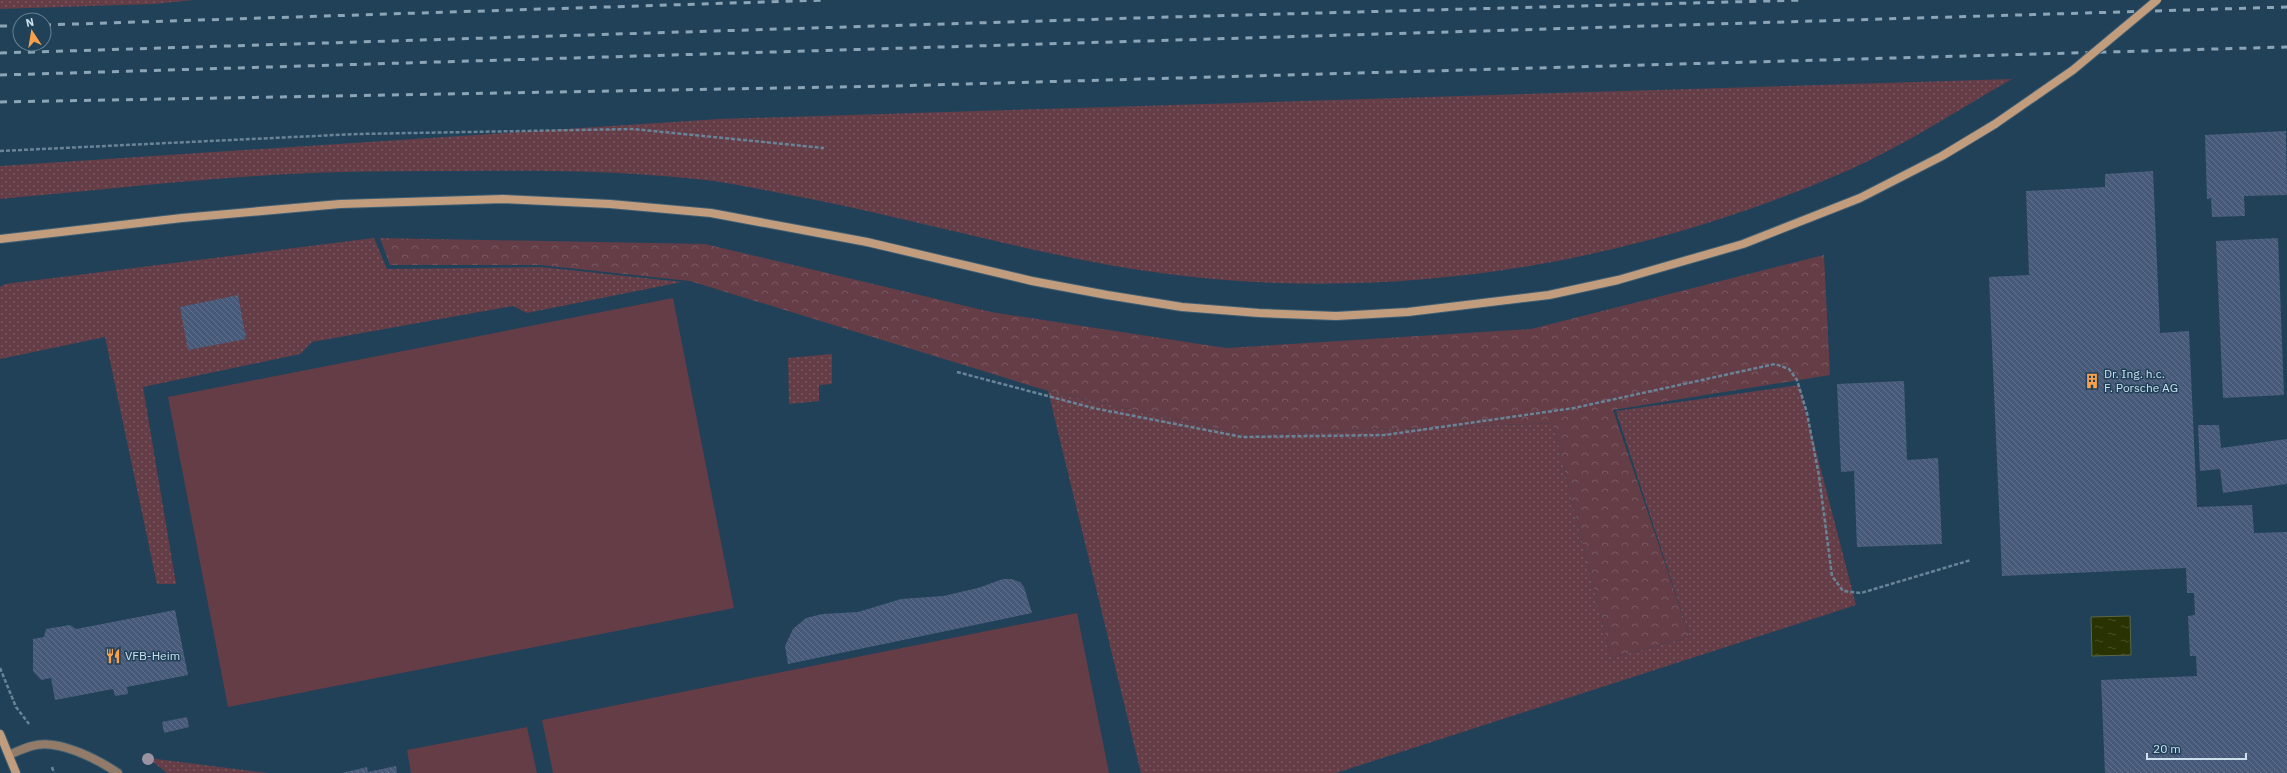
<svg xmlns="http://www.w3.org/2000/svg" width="2287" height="773" viewBox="0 0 2287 773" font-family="'IBM Plex Sans',sans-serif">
<defs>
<pattern id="grass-dots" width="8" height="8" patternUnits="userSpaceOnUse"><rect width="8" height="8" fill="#643d47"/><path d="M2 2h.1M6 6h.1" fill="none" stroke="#795962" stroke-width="1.8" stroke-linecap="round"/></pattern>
<pattern id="forest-crowns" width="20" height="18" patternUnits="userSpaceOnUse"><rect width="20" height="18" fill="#643d47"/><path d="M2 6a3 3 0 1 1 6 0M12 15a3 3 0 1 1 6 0" fill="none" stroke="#795962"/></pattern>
<pattern id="water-ripples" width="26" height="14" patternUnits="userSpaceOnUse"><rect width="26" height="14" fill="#283301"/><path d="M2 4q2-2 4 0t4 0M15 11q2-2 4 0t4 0" fill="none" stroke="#465026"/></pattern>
<pattern id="building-back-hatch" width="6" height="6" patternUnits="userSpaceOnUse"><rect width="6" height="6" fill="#485a79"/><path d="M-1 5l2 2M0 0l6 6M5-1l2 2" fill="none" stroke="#61718c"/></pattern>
</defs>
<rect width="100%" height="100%" fill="#204158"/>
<g fill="url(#grass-dots)">
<path d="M0,0H194L153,4L0,9Z"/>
<path d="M2012,79C1958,110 1905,145 1849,170C1616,272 1360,310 1109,265C1004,246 901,216 795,196C768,191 741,185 714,181C631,171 548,170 465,171C424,171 382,171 341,172C227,175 113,189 0,199V166L719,119Z"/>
<path d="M374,238L387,269L541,267L682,282L527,313L513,306L312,342L300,354L143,387L176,584H157L105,337L0,359V287L5,284Z"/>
<path d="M832,354V384L819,385V401L789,404L788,358Z"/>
<path d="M1799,385L1856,605L1336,773H1141L1048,391L1247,435L1553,423L1611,658L1690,637L1616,411Z"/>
<path d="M148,758L269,773H167Z"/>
</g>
<path fill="url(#forest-crowns)" d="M380,238L705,244L991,312L1226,348L1531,329L1824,255L1830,375L1613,410L1690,637L1611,658L1553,423L1247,435L1048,391L690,281L540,265H390Z"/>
<g fill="#643d47">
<path d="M673,298L734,608L228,707L168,397Z"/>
<path d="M1077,613L1109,773H553L542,720Z"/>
<path d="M527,727L537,773H411L407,750Z"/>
</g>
<path fill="url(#water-ripples)" stroke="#5a6748" d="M2130,616L2131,655L2092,656L2091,617Z"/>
<g fill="url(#building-back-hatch)">
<path d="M2286,131L2287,195L2244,196L2245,216L2212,217L2211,198L2207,199L2205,135Z"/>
<path d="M2153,171L2160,333L2189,331L2197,507L2252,505L2254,533L2287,532V773H2105L2101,680L2197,676L2196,656H2190L2188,616L2195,615L2194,593H2187L2186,568L2002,576L1989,277L2029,275L2026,191L2105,187V174Z"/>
<path d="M2278,238L2284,395L2223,398L2216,241Z"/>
<path d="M238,295L246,339L188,350L180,307Z"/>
<path d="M1904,381L1907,460L1938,458L1942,544L1857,547L1854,471L1841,472L1837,384Z"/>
<path d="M2198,425H2219L2221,448L2287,439V484L2223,493L2220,469L2200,471Z"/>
<path d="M1003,579H1011L1020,582L1024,587L1032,613L788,664L785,646L793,629L806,618L822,614L858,612L901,599L943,596L978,588Z"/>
<path d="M175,610L188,675L127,687L128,694L115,696L113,689L55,700L51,678L41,680L33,671V639L44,637L46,629L70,625L76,629Z"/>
<path d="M187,717L189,727L164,733L162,722Z"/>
<path d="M396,766L397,773H342L367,767L368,772Z"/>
</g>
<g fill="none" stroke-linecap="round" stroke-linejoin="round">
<defs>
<path id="minor" d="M9,755C16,752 24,748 32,746C57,738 97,759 118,773"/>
<g id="secondary">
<path d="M0,239L182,218L340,204L503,199L610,204L711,213L867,242L1032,281L1107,295L1182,307L1259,313L1336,316L1408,312L1549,295L1618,280L1743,244L1860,198L1942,156L1995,124"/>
<path d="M0,734L16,773"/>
</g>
</defs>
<use href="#minor" stroke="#3f5e73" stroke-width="10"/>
<use href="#secondary" stroke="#3f5e73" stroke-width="10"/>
<g stroke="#698497" stroke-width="2.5" stroke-dasharray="4 2" stroke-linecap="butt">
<path d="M0,151L357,134L633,129L824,148"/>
<path d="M957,372L1093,408L1242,437L1385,435L1574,408L1775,364L1789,369L1797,380L1807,413L1819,476L1832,576L1843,591L1861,593L1971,560"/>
<path d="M0,668L16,707L29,724"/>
<path d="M52,767L54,773"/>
</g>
<use href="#minor" stroke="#927b68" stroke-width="8"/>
<use href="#secondary" stroke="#c19d7e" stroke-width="8"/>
<g stroke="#8ca5b6" stroke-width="3" stroke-dasharray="7 7" stroke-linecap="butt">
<path d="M44,25L826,0"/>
<path d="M0,26H20"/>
<path d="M0,53L1170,17L1803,0"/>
<path d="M0,75L2287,7"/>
<path d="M0,102L893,86L2287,47"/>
</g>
<defs>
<path id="secondary-bridge" d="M1995,124L2073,70L2157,0"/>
</defs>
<use href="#secondary-bridge" stroke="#3f5e73" stroke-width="10" stroke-linecap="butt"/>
<use href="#secondary-bridge" stroke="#c19d7e" stroke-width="8"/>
</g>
<circle fill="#9b92a2" cx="148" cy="759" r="6"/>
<defs>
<symbol id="building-bare" viewBox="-9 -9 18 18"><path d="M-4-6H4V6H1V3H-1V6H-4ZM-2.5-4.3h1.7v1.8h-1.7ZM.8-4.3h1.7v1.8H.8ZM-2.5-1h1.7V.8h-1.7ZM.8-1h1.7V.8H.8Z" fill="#f8a04b" stroke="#204158" stroke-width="2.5" paint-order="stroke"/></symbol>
<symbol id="restaurant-bare" viewBox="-9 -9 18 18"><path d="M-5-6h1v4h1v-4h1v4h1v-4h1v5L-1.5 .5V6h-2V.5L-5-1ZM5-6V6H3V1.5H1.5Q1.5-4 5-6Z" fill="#f8a04b" stroke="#204158" stroke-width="2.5" paint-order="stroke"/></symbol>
</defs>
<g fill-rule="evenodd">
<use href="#building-bare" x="2081" y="370" width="22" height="22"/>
<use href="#restaurant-bare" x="102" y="645" width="22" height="22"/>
</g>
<g text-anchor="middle" stroke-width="3" stroke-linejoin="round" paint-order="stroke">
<g font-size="12" fill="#cde0ee" stroke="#204158" text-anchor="start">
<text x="2104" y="378">Dr. Ing. h.c.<tspan x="2104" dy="14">F. Porsche AG</tspan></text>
<text x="125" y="660">VFB-Heim</text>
</g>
</g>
<g transform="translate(32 32) rotate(348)"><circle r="19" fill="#204158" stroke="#658194"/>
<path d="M0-3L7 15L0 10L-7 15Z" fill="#f8a04b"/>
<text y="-6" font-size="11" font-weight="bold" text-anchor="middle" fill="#cde0ee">N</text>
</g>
<path d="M2147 753v6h99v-6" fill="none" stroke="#cde0ee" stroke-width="2"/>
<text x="2153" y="753" font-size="12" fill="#cde0ee" stroke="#204158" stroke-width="3" paint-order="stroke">20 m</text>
</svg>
